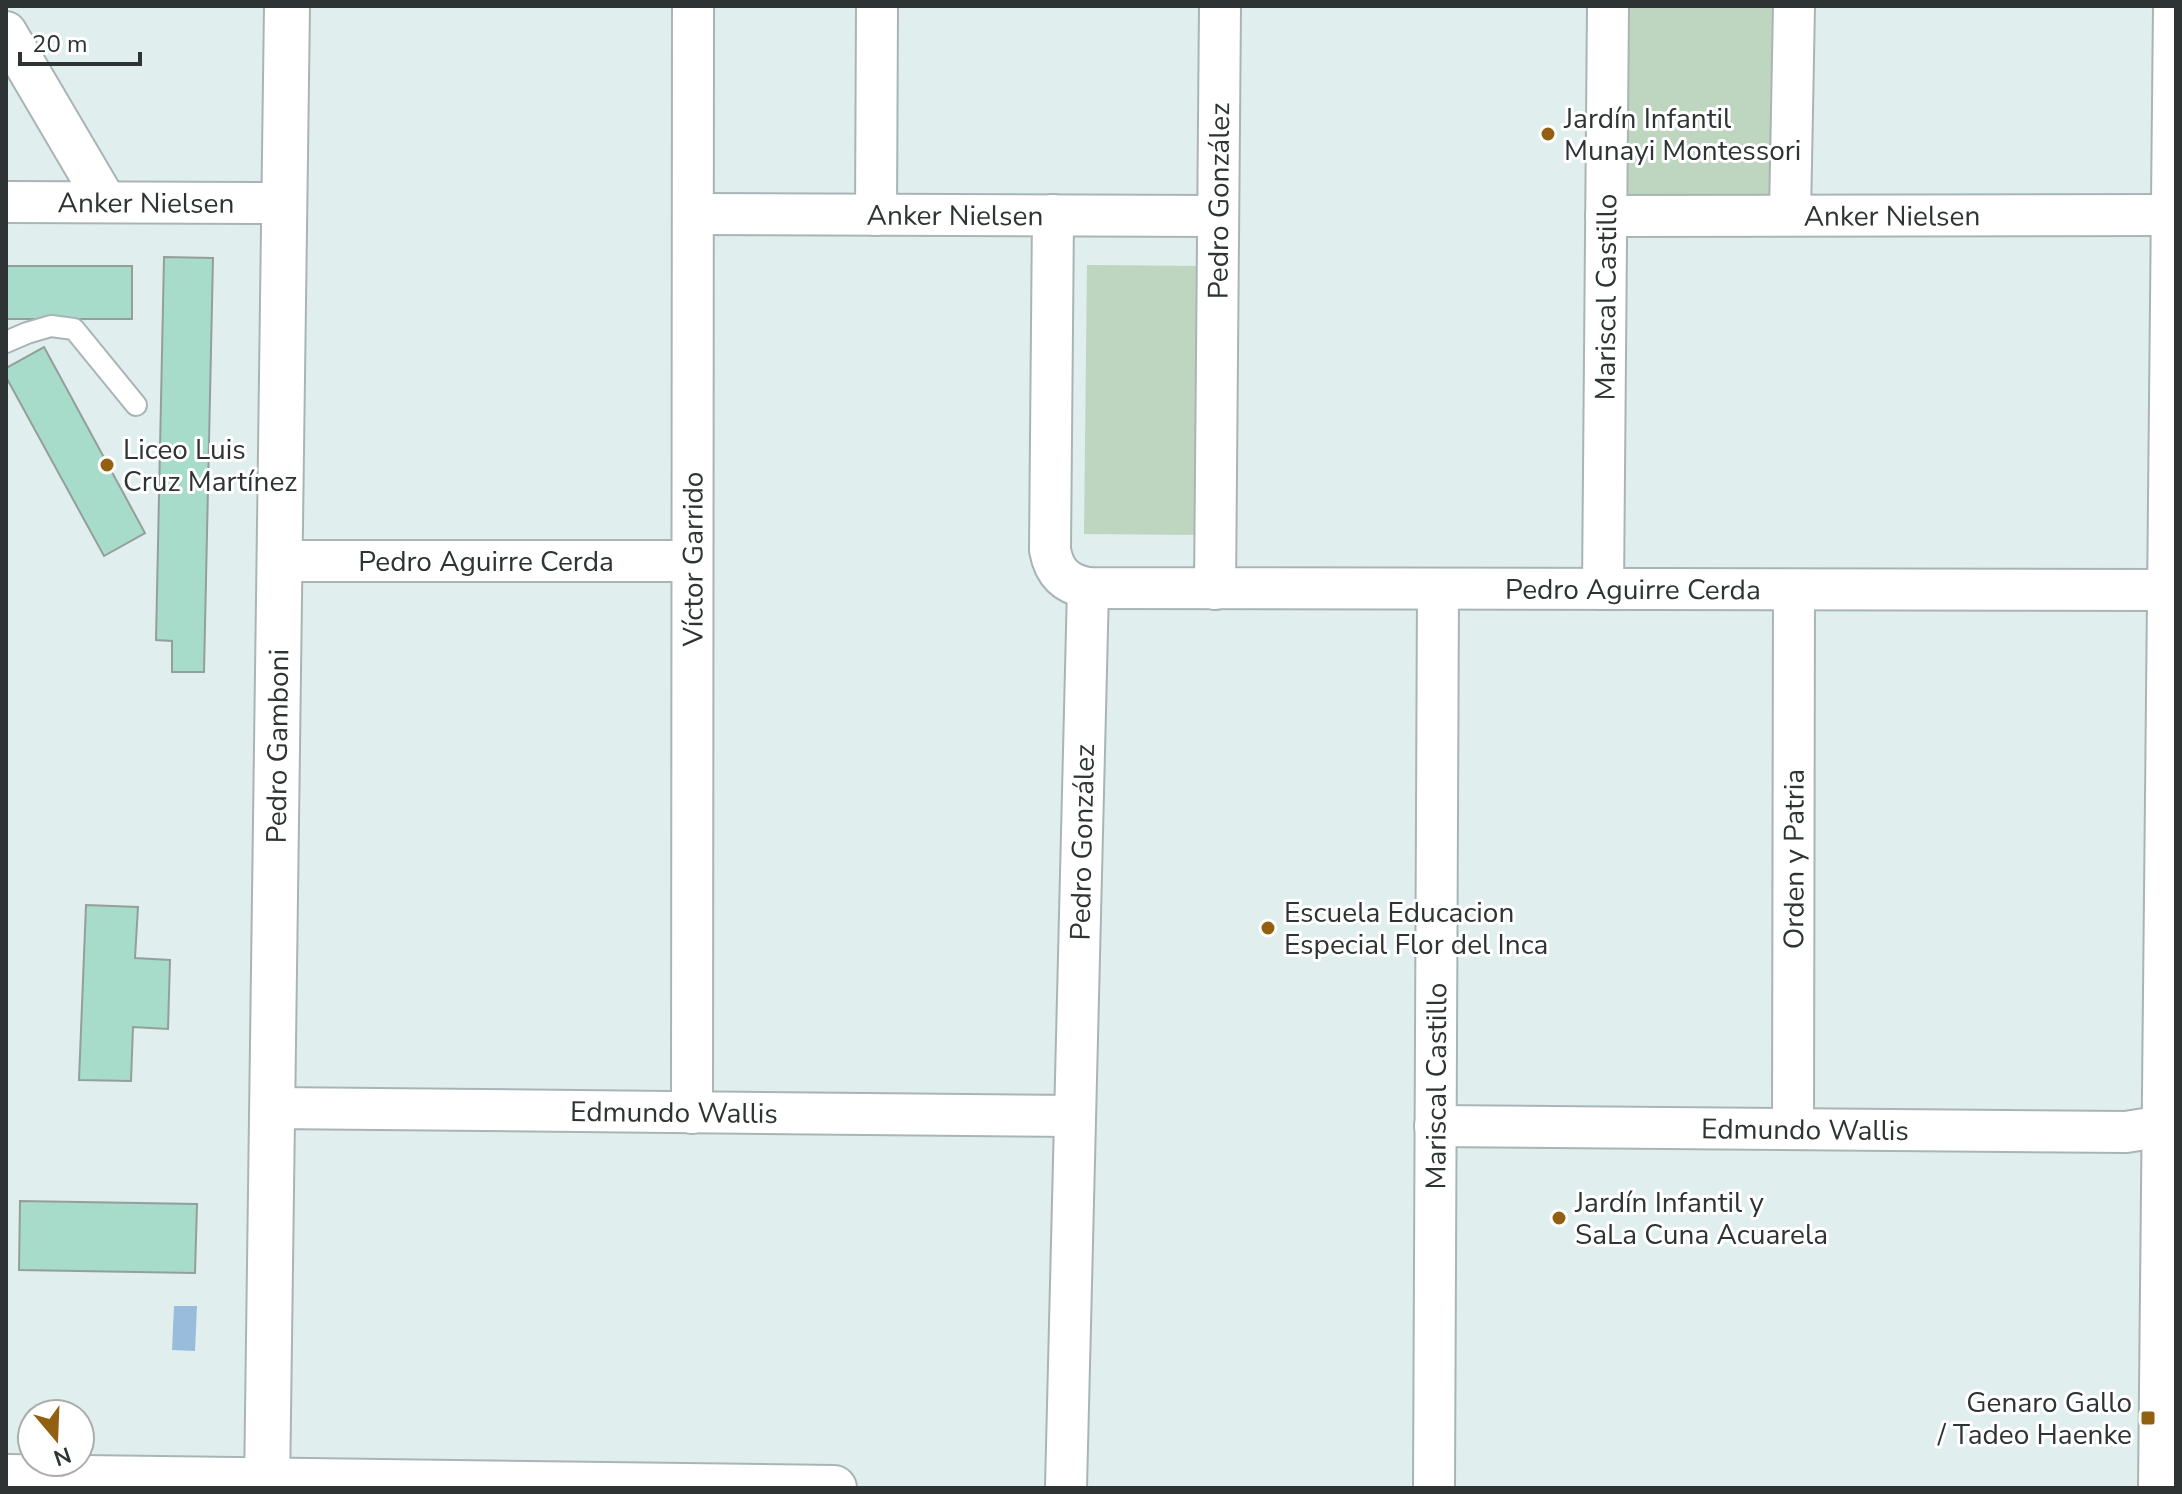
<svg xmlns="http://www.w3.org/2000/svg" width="2182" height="1494" viewBox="0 0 2182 1494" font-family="'Nunito Sans',sans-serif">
<rect width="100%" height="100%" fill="#e1eeee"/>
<g fill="#bed5bf">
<path d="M1627,6H1778V201H1626Z"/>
<path d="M1087,265L1206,266L1203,535L1084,534Z"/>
</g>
<path fill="#9abcdc" d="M174,1306H197L195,1351L172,1350Z"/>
<g fill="#a7dbca" stroke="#949f9b" stroke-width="2">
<path d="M164,257L213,258L204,672H172V641L156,640Z"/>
<rect x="6" y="266" width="126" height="53"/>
<path d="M44,347L145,533L104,556L6,377V368Z"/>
<path d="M86,905L138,907L135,958L170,960L168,1029L133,1027L131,1081L79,1080Z"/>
<path d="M20,1201L197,1204L195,1273L19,1270Z"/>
</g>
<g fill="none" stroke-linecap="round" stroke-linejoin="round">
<defs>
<path id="service" d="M6,342L27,333L51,326L74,329L136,405"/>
<g id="minor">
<path d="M6,32L106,202"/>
<path id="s1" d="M6,202L285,203"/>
<path id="s2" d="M693,214L1218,216"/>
<path d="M876,215L877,6"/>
<path id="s3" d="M1053,215L1050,550C1054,572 1065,584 1088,588L2176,590"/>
<path d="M1790,215L1794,6"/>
<path id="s4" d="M1606,216L2176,215"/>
<path id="s5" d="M280,561H692"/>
<path id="s6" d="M1215,589L1220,6"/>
<path id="s7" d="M1603,589L1608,6"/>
<path id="s8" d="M272,1108L1075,1116"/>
<path id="s9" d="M692,1113L693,6"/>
<path id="s10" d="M1435,1126L2126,1132L2176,1124"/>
<path id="s11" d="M1793,1129L1794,590"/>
<path id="s12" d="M1066,1488L1088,588"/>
<path id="s13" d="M1434,1488L1438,589"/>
</g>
<g id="tertiary">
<path id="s14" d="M267,1488L287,6"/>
<path d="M2161,1488L2176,6"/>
</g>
<path id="secondary" d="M6,1477L834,1488"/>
</defs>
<use href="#service" stroke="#a9b5b5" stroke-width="24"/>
<use href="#minor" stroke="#a9b5b5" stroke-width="44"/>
<use href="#tertiary" stroke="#a9b5b5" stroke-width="48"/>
<use href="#secondary" stroke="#a9b5b5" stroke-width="48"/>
<use href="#service" stroke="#fff" stroke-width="20"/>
<use href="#minor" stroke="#fff" stroke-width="40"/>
<use href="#tertiary" stroke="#fff" stroke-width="44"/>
<use href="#secondary" stroke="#fff" stroke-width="44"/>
</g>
<g fill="#936012" stroke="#fff" stroke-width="3">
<circle cx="1548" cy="134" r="8"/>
<circle cx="107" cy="465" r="8"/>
<circle cx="1268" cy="928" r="8"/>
<circle cx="1559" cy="1218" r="8"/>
<rect x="2140" y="1410" width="16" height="16" rx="4"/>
</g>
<g text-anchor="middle" stroke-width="6" stroke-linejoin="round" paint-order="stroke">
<g font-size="28" fill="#2e3333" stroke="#fff" text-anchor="start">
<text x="1564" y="128">Jardín Infantil<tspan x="1564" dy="32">Munayi Montessori</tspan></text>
<text x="123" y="459">Liceo Luis<tspan x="123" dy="32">Cruz Martínez</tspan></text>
<text x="1284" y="922">Escuela Educacion<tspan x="1284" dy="32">Especial Flor del Inca</tspan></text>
<text x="1575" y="1212">Jardín Infantil y<tspan x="1575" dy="32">SaLa Cuna Acuarela</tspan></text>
<text x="2132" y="1412" text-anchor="end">Genaro Gallo<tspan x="2132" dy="32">/ Tadeo Haenke</tspan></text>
</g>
<g font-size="28" fill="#2e3333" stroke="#fff">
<text dy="10" stroke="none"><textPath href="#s6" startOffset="388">Pedro González</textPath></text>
<text dy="10" stroke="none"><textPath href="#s1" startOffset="140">Anker Nielsen</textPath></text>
<text dy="10" stroke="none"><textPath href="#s2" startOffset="262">Anker Nielsen</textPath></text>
<text dy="10" stroke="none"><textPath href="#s4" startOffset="286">Anker Nielsen</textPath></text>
<text dy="10" stroke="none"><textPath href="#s7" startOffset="292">Mariscal Castillo</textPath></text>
<text dy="10" stroke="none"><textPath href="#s9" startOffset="554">Víctor Garrido</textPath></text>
<text dy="10" stroke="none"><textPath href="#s5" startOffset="206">Pedro Aguirre Cerda</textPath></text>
<text dy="10" stroke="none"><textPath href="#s3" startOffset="938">Pedro Aguirre Cerda</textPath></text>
<text dy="10" stroke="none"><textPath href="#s14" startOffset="742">Pedro Gamboni</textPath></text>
<text dy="10" stroke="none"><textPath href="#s12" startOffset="646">Pedro González</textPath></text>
<text dy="10" stroke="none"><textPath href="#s11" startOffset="270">Orden y Patria</textPath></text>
<text dy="10" stroke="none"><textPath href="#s13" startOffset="402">Mariscal Castillo</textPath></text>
<text dy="10" stroke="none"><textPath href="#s8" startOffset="402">Edmundo Wallis</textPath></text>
<text dy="10" stroke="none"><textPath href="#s10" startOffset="370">Edmundo Wallis</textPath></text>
</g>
</g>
<rect width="2182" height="1494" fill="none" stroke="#2e3333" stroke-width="16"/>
<g transform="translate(56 1438) rotate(161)"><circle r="38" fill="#ffffff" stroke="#abadad" stroke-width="2"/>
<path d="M0-6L14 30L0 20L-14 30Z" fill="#936012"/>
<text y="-12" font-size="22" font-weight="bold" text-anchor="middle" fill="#2e3333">N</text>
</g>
<path d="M20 52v12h120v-12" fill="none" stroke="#2e3333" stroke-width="4"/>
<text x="32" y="52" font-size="24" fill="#2e3333" stroke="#ffffff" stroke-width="6" paint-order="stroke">20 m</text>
</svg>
